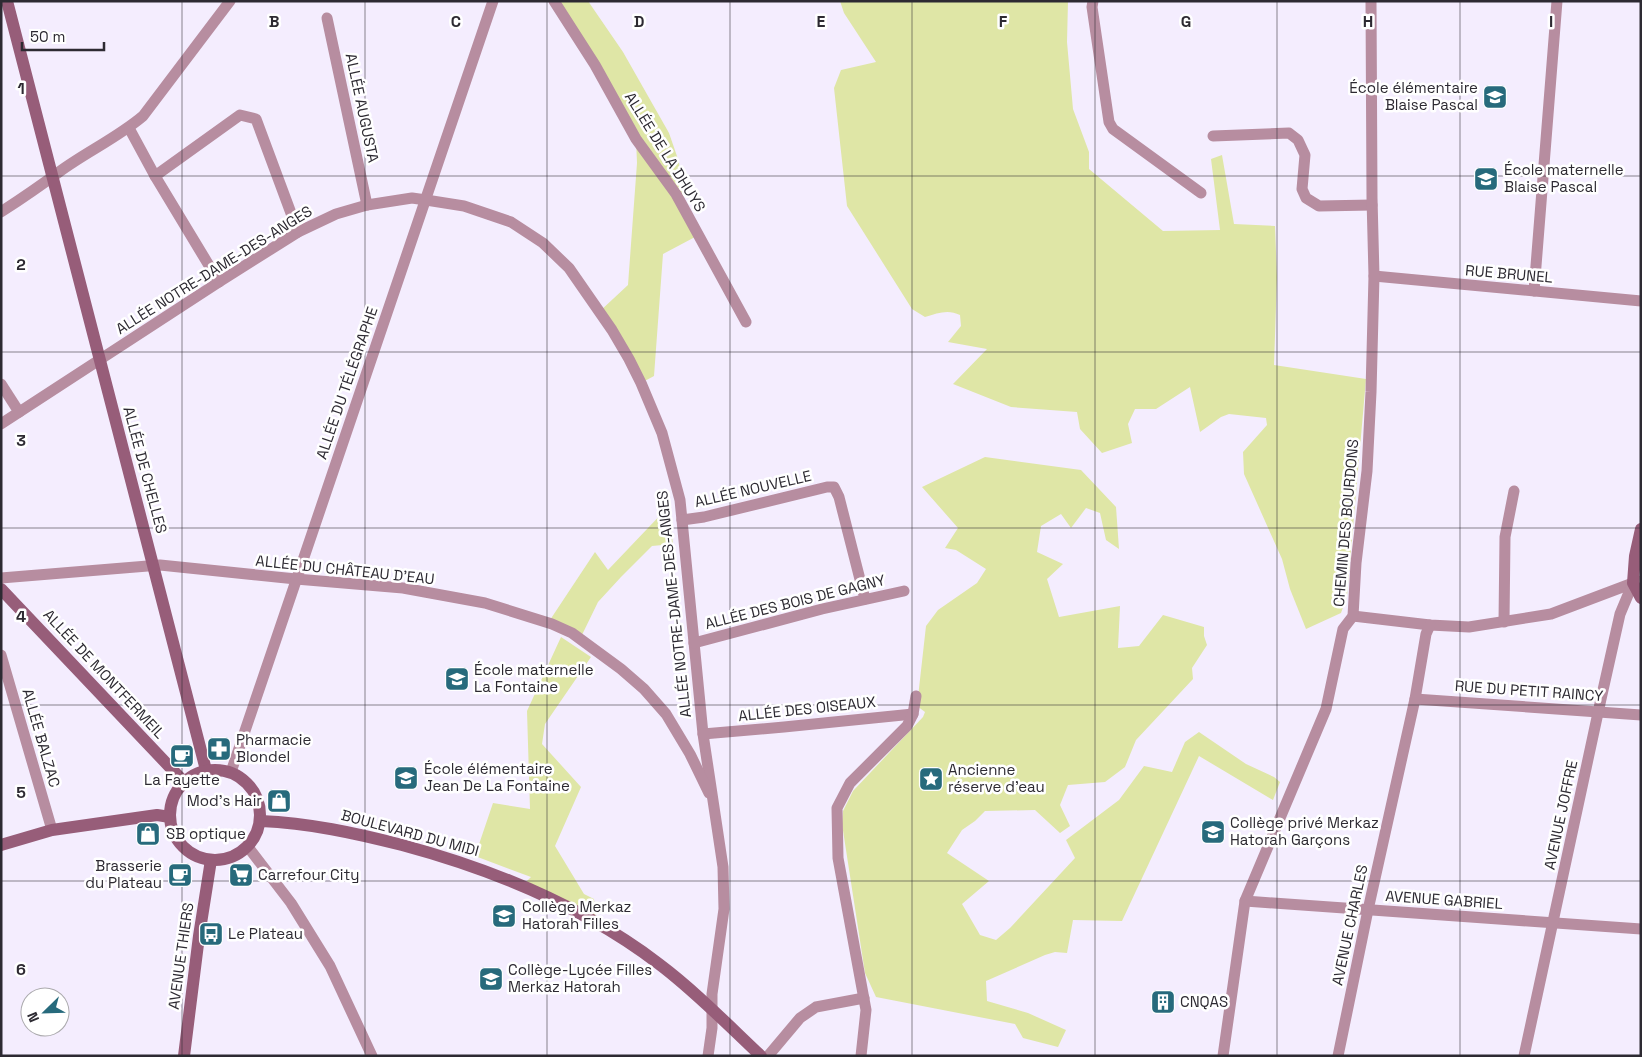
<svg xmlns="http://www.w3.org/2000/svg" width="1642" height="1057" viewBox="0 0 1642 1057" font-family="'Space Grotesk',sans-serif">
<rect width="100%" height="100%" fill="#f4edfe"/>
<g fill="#dfe6a6">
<path d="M554,1H588L623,52L669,133L679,162L682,192L695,237L663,254L654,376L641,383L599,312L628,285L637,163L636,139Z"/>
<path d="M840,1H1068L1067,42L1073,109L1089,152V169L1163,231L1220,230L1211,159L1222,155L1234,224L1275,226L1277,277L1274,365L1366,379L1347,596L1341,613L1306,629L1290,589L1282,559L1244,474L1243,452L1267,425L1266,418L1229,414L1221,417L1200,432L1190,387L1156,409H1135L1128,424L1132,443L1102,453L1080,429L1077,412L1011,407L953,384L987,349L948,342L961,326L960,315C948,309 938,313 925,317L912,309L847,206L834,88L841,70L876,62L844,13Z"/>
<path d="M985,457L1081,470L1116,507L1119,549L1106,540L1100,513L1086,508L1071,528L1061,514L1041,526L1037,552L1063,564L1047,579L1059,617L1120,606L1118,648L1139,646L1163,615L1204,627V636L1207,645L1192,668L1193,679L1136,740L1125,767L1105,782L1068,785L1060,805L1070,826L1060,833L1035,810L985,811L975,821L962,830L947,853L989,881L962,904L980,935L996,940L1010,928L1075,858L1066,840L1119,800L1144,766L1172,772L1185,742L1199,732L1246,764L1274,777L1280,782L1273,800L1199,756L1122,921L1073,920L1067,953L1055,952L1045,955L986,981L987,1001L1028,1013L1066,1030L1058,1047L1023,1038L1015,1024L876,997L865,973L842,824L843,811L853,791L923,717L925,712L917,706L926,626L938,610L977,583L986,569L956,550L945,548L958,528L922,487Z"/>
<path d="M668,507L673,544L652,546L621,577L598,602L580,639L548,623L595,552L608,570Z"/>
<path d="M561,637L591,657L545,724L542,744L581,787L555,846L584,894L594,899L596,922L523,885L531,877L475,856L493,803L530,809L527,711Z"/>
</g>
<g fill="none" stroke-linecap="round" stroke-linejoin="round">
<g stroke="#b78da0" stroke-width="11">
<path d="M554,1L595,65L636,139L676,194L746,322"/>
<path d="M1093,1L1092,7L1109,122L1113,129L1201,193"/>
<path d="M327,18L367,205"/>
<path d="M129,128L155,176L219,282"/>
<path d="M1213,136L1289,133L1298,140L1305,155L1302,189L1306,198L1319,206L1372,205"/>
<path d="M155,176L240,115L256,119L298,232"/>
<path d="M1,212C21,199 40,186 59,172C86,152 117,138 143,116L230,1"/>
<path d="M1374,276L1641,301"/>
<path d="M1534,291L1557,1"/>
<path d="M1,384L19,412"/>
<path d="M1,424L219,282L298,232L336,214L367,205L412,198L426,200L464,206L511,222L543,243L569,268L612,330L629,359L641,383L662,433L680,500L703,734L723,867L724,909L712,994V1028L708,1056"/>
<path d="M682,520L704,517L827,487H834L839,497L865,599"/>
<path d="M1,578L160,565L296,579L403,588L485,603L552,624L572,633L621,669L644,689L666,714L690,754L709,793"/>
<path d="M1353,616L1430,625L1469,627L1551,614L1633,583L1641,581"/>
<path d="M1504,622L1505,537L1514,491"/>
<path d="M694,643L822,609L904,591"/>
<path d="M1,655L52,830"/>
<path d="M1415,699L1641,715"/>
<path d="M703,734L784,727L913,714"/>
<path d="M231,772L493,1"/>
<path d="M248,847L291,903L330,966L372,1056"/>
<path d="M1245,901L1641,929"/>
<path d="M768,1056L800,1018L816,1007L864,998"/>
<path d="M861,1056L866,1010L838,858L837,808L850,783L907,726L913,714L916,696"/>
<path d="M1223,1056L1245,901L1326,709L1343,629L1353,616L1356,563L1367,471L1371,392L1374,276L1372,198L1371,1"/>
<path d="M1338,1056L1368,910L1415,699L1426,634L1430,625"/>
<path d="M1524,1056L1601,699L1620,614L1633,583"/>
</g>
<g stroke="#975d79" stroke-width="12">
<path d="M7,1L206,770"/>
<path d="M1641,529L1635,556L1633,583L1641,598"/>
<path d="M1,589L184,782"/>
<circle cx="215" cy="815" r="45"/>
<path d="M261,821C309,823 355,833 402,845C495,870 583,906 659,964C695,991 728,1025 761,1056"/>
<path d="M1,845L52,830L157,815L170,817"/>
<path d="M184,1056L199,936L211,860"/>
</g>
</g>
<path fill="none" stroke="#2d2a32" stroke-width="1" stroke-opacity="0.55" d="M182,1V1056M365,1V1056M547,1V1056M730,1V1056M912,1V1056M1095,1V1056M1277,1V1056M1460,1V1056M1,176H1641M1,352H1641M1,528H1641M1,705H1641M1,881H1641"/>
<defs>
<symbol id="school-square" viewBox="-11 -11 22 22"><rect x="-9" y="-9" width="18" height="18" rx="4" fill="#276a7c" stroke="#fff"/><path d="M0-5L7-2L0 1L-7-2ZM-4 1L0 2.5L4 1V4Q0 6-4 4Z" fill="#fff"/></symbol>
<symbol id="pharmacy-square" viewBox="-11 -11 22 22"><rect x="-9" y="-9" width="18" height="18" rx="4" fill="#276a7c" stroke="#fff"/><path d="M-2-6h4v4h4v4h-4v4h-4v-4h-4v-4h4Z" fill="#fff"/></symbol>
<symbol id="cafe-square" viewBox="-11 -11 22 22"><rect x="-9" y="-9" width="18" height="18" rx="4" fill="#276a7c" stroke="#fff"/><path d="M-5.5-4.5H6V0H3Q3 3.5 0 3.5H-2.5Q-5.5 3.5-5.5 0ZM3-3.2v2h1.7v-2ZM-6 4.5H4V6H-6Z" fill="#fff"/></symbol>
<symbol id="sight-square" viewBox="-11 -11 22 22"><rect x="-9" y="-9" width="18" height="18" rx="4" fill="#276a7c" stroke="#fff"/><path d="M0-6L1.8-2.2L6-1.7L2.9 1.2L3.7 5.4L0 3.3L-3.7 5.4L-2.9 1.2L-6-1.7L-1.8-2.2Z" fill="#fff"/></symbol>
<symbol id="shop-square" viewBox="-11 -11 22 22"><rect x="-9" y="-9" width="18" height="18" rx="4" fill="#276a7c" stroke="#fff"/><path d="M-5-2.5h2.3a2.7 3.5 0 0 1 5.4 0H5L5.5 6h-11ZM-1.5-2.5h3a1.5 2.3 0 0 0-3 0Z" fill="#fff"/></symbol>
<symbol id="supermarket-square" viewBox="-11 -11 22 22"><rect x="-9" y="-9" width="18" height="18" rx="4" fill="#276a7c" stroke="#fff"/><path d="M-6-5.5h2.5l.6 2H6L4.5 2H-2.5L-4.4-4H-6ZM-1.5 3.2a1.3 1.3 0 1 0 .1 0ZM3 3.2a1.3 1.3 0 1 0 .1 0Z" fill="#fff"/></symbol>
<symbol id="bus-square" viewBox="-11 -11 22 22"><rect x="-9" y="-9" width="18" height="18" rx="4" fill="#276a7c" stroke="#fff"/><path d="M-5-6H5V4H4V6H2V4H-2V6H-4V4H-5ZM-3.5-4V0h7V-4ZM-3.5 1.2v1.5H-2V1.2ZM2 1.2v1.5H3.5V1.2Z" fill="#fff"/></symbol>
<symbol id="building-square" viewBox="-11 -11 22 22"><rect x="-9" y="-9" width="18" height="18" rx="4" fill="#276a7c" stroke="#fff"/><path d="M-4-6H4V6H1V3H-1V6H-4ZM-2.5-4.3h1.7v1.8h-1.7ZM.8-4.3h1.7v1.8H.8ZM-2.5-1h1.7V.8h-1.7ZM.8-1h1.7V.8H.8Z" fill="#fff"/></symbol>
</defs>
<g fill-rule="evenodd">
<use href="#school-square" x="1481" y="83" width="28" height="28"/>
<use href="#school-square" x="1472" y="165" width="28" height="28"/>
<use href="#school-square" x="443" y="665" width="28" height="28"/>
<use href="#pharmacy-square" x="205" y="735" width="28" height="28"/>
<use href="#cafe-square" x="168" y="742" width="28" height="28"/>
<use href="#school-square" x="392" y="764" width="28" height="28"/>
<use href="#sight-square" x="917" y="765" width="28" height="28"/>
<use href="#shop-square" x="265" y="787" width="28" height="28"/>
<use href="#school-square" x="1199" y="818" width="28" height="28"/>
<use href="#shop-square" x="134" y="820" width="28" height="28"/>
<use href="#cafe-square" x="166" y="861" width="28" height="28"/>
<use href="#supermarket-square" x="227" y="861" width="28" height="28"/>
<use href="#school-square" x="490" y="902" width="28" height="28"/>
<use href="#bus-square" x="197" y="920" width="28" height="28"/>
<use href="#school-square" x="477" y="965" width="28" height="28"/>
<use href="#building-square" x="1149" y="988" width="28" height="28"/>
</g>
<g text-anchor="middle" stroke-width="5" stroke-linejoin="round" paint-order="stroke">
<g font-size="15" fill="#2d2a32" stroke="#fff" text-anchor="start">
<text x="1478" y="93" text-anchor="end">École élémentaire<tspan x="1478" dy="17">Blaise Pascal</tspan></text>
<text x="1504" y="175">École maternelle<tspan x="1504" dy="17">Blaise Pascal</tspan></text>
<text x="474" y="675">École maternelle<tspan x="474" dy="17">La Fontaine</tspan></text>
<text x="236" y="745">Pharmacie<tspan x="236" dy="17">Blondel</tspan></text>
<text x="424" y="774">École élémentaire<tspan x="424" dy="17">Jean De La Fontaine</tspan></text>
<text x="948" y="775">Ancienne<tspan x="948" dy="17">réserve d'eau</tspan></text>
<text x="182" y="785" text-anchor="middle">La Fayette</text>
<text x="262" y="806" text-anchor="end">Mod's Hair</text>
<text x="1230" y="828">Collège privé Merkaz<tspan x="1230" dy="17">Hatorah Garçons</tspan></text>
<text x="166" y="839">SB optique</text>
<text x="162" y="871" text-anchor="end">Brasserie<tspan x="162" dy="17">du Plateau</tspan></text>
<text x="258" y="880">Carrefour City</text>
<text x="522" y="912">Collège Merkaz<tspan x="522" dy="17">Hatorah Filles</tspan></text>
<text x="228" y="939">Le Plateau</text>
<text x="508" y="975">Collège-Lycée Filles<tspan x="508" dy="17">Merkaz Hatorah</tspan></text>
<text x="1180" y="1007">CNQAS</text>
</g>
<g font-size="15" fill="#2d2a32" stroke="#fff">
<text transform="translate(362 108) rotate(78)" y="5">ALLÉE AUGUSTA</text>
<text transform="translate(665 152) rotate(58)" y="5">ALLÉE DE LA DHUYS</text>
<text transform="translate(214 270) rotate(-32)" y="5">ALLÉE NOTRE-DAME-DES-ANGES</text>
<text transform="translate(1509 274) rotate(5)" y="5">RUE BRUNEL</text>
<text transform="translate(347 383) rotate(-71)" y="5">ALLÉE DU TÉLÉGRAPHE</text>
<text transform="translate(145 470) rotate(75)" y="5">ALLÉE DE CHELLES</text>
<text transform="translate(753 489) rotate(-13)" y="5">ALLÉE NOUVELLE</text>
<text transform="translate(1346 523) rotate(-85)" y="5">CHEMIN DES BOURDONS</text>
<text transform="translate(345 570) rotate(6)" y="5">ALLÉE DU CHÂTEAU D'EAU</text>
<text transform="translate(795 602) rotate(-14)" y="5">ALLÉE DES BOIS DE GAGNY</text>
<text transform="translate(674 604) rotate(-96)" y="5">ALLÉE NOTRE-DAME-DES-ANGES</text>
<text transform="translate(104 674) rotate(47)" y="5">ALLÉE DE MONTFERMEIL</text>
<text transform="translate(1529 691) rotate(4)" y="5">RUE DU PETIT RAINCY</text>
<text transform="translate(807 709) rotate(-6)" y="5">ALLÉE DES OISEAUX</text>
<text transform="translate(41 738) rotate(74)" y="5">ALLÉE BALZAC</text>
<text transform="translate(1561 815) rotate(-78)" y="5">AVENUE JOFFRE</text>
<text transform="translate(410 833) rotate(15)" y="5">BOULEVARD DU MIDI</text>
<text transform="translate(1444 900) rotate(4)" y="5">AVENUE GABRIEL</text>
<text transform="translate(1350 925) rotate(-78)" y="5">AVENUE CHARLES</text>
<text transform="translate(181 956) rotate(-82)" y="5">AVENUE THIERS</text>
</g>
</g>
<g font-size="16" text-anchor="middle" font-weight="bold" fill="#2d2a32" stroke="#fff" stroke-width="5" stroke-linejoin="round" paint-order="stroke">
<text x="274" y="27">B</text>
<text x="456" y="27">C</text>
<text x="639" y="27">D</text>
<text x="821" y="27">E</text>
<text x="1003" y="27">F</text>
<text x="1186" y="27">G</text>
<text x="1368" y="27">H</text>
<text x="1551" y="27">I</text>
<text x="21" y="94">1</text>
<text x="21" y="270">2</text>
<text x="21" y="446">3</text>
<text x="21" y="622">4</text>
<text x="21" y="798">5</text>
<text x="21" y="975">6</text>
</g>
<rect width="1642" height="1057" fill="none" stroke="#2d2a32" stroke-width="5"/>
<g transform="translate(45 1012) rotate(247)"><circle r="24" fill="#ffffff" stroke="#abaaad"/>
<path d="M0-4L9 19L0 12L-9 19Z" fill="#276a7c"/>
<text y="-8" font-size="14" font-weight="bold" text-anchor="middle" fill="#2d2a32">N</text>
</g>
<path d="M22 42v8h82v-8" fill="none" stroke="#2d2a32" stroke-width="2.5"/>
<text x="30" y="42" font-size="15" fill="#2d2a32" stroke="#ffffff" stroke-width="4" paint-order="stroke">50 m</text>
</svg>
